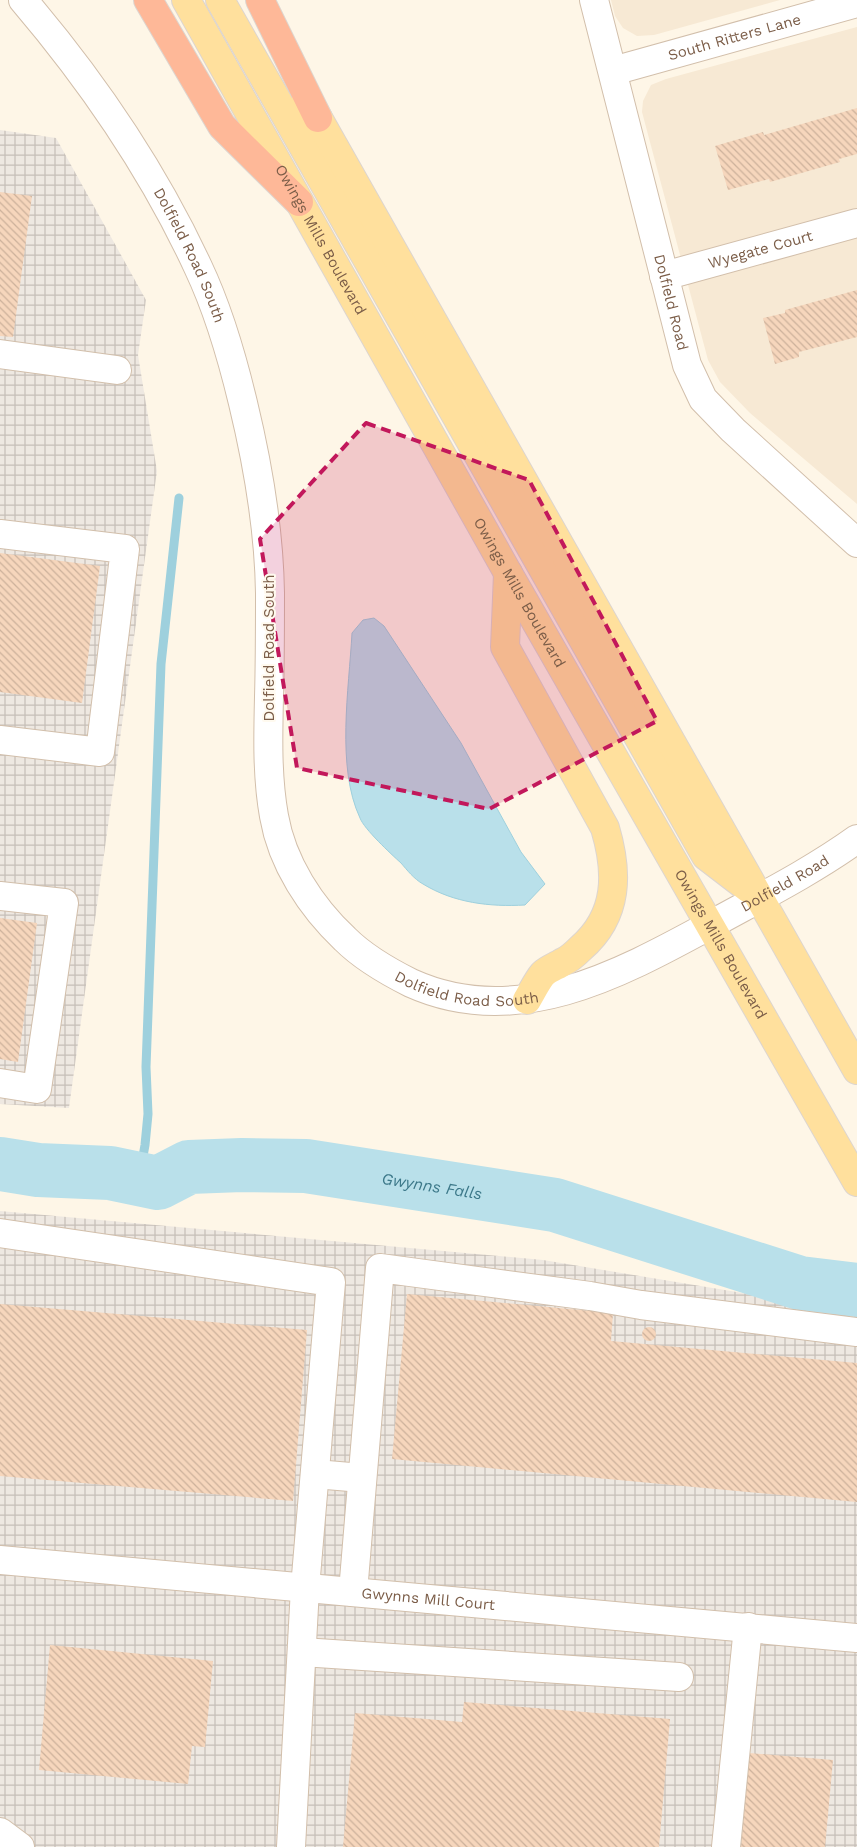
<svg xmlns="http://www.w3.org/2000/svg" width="857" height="1847" viewBox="0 0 857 1847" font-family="'Work Sans',sans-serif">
<defs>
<pattern id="industrial-grid" width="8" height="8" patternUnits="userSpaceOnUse" patternTransform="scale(1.25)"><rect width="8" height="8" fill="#eee8e1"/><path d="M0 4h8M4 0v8" fill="none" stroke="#c6bfb8"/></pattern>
<pattern id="building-back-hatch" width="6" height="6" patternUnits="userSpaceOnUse" patternTransform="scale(1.25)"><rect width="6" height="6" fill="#f6d6bc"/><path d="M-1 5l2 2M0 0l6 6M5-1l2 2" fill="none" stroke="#ccb19b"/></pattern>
</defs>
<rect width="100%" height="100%" fill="#fef6e7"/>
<g fill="#f7e9d4">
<path d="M611,0H780L654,35L637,36L623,28L615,16Z"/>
<path d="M857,27V504L750,413L720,382L708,360L642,112L643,101L651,85L666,79Z"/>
</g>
<g fill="url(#industrial-grid)">
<path d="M0,130L56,138L146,300L138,355L157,471L69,1108L0,1104Z"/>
<path d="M0,1211L543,1260L857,1312V1847H0Z"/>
</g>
<path fill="#b9e0ea" stroke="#9ed0dd" d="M374,618L384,626L461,743L521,852L545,884L525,905C490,907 454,903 423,884C414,879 407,870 401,863C391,854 364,829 360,818C336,767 349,689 352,633L363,620Z"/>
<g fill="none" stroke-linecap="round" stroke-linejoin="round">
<path stroke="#9ed0dd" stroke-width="9" d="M139,1179L145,1145L148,1114L146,1067L161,664L179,498"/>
<path stroke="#b9e0ea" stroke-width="54" id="s1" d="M0,1164L38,1170L110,1173L158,1183L189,1167L242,1165L306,1166L555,1205L800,1283L857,1290"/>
</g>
<g fill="url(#building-back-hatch)">
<path d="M857,108V154L839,159L840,162L770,182L769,179L728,190L715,146L763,132L764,135Z"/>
<path d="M0,192L32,196L13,337L0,336Z"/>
<path d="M857,290V337L799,352V357L775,364L763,318L785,313V310Z"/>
<path d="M0,553L100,566L82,703L0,692Z"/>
<path d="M0,918L37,923L18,1062L0,1059Z"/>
<path d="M407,1294L613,1313L611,1341L857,1363V1502L392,1459Z"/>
<path d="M0,1304L307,1330L293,1501L0,1476Z"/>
<circle cx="649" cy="1334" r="7"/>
<path d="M50,1645L213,1661L205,1747L192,1746L188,1784L39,1770Z"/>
<path d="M464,1702L670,1719L659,1847H343L355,1713L462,1722Z"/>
<path d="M749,1753L833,1760L825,1847H741Z"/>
</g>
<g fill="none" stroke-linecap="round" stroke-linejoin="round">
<defs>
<g id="minor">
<path id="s2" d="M23,0C92,81 153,170 198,267C218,309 232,357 243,403C258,465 269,529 270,593C270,627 270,662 269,697C268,737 267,777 274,816C282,863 311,907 345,939C364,958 387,971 411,983C517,1031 620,974 712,924C761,897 811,872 857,839"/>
<path id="s3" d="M594,0L687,365L703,399L733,430L857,543"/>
<path id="s4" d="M613,71L857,3"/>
<path id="s5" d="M664,276L857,223"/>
<path d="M0,354L117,370"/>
<path d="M0,534L125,549L100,752L0,740"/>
<path d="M0,896L64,903L37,1089L0,1083"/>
<path d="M0,1233L331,1282L305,1588L291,1847"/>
<path d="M315,1474L362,1478"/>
<path id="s6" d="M0,1560L857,1638"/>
<path d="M353,1592L380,1268L590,1296L641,1305L857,1332"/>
<path d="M302,1652L679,1677"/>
<path d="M0,1832L20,1847"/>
<path d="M726,1847L748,1627"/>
</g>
<g id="major">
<path id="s7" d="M186,0L508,573L857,1182"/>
<path d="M220,0L706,856L749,889"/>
<path d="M306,97L857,1070"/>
<path d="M508,573L505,647L605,828C618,872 619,915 581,948C576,953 570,959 563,962C557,966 548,969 543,974C537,981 532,992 527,1000"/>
</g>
<g id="highway">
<path d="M148,0L222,126L299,202"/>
<path d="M260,0L318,118"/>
</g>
</defs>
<use href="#minor" stroke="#d2bfab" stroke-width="30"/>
<use href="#major" stroke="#ddd5cf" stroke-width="30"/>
<use href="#highway" stroke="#ddd5cf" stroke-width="30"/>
<use href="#minor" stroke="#fff" stroke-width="28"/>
<use href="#major" stroke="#ffe09d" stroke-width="28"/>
<use href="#highway" stroke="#feb898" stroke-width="28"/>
</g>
<path fill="#c2185b" fill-opacity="0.2" stroke="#c2185b" stroke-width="4" stroke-dasharray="10 6" stroke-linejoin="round" d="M366,423L529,480L657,721L489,809L297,768L260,539Z"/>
<g text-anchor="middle" stroke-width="4" stroke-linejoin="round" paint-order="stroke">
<g font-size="15" fill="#7b5d48" stroke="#fffaef">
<text dy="5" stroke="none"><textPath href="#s4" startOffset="126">South Ritters Lane</textPath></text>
<text dy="5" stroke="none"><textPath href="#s7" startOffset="275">Owings Mills Boulevard</textPath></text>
<text dy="5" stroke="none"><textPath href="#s5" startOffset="100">Wyegate Court</textPath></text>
<text dy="5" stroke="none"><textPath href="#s2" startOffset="306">Dolfield Road South</textPath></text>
<text dy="5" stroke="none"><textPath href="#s3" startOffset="312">Dolfield Road</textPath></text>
<text dy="5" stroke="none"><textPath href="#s7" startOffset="680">Owings Mills Boulevard</textPath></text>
<text transform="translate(269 648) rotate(-90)" y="5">Dolfield Road South</text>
<text dy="5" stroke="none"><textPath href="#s2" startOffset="1506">Dolfield Road</textPath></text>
<text dy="5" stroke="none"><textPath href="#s7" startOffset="1085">Owings Mills Boulevard</textPath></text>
<text dy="5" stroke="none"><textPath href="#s2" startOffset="1160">Dolfield Road South</textPath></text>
<text dy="5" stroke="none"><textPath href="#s6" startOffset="430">Gwynns Mill Court</textPath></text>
</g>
<g font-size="16" font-style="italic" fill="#3c7889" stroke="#fffaef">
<text dy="6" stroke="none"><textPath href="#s1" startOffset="439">Gwynns Falls</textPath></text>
</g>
</g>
</svg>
